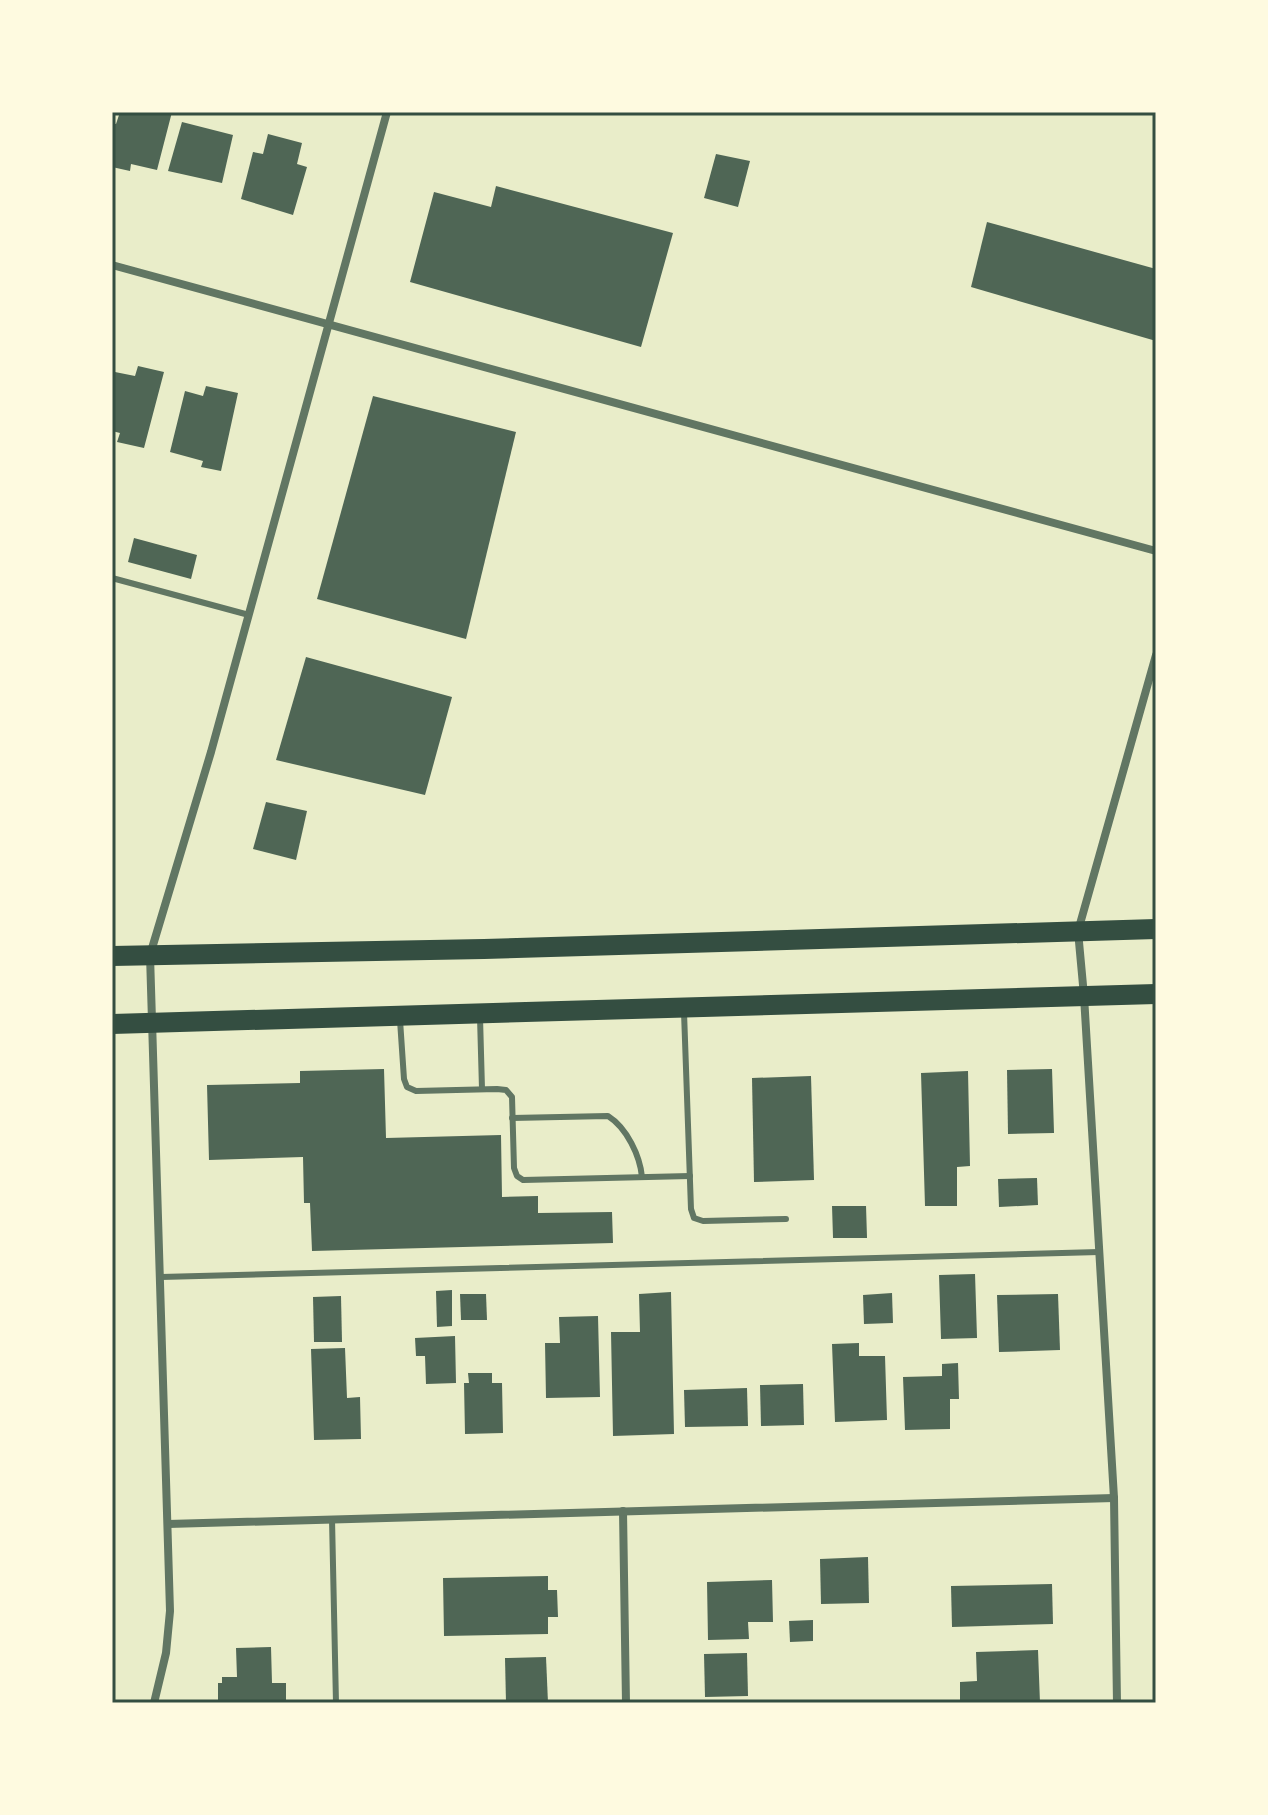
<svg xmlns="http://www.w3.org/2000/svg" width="1268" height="1815" viewBox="0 0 1268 1815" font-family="Lora,serif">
<rect width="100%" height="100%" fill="#e9edc9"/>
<g fill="#4f6655">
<path d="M120,112H172L157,170L131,164L130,171L112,167V123L116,124Z"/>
<path d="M182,122L233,135L222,183L168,171Z"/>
<path d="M268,134L302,143L297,164L307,167L293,215L241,199L253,152L263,154Z"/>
<path d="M716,154L750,161L738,207L704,198Z"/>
<path d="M496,186L673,233L641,347L410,282L434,192L491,207Z"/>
<path d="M987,222L1156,269V341L971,287Z"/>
<path d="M138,366L164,372L144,448L117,442L120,433L112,431V382L115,372L135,376Z"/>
<path d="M206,386L238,393L221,471L201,467L203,461L170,452L185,391L203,396Z"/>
<path d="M373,396L516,432L466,639L317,599Z"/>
<path d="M134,538L197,555L191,579L128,562Z"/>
<path d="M306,657L452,697L425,795L276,760Z"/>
<path d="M266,802L307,811L296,860L253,849Z"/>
<path d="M384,1069L386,1138L501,1135L502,1197L538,1196V1213L612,1212L613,1243L312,1251L310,1203H304L303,1157L209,1160L207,1085L300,1083V1071Z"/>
<path d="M1052,1069L1054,1133L1008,1134L1007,1070Z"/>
<path d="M968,1071L970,1166L957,1167V1206H925L921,1073Z"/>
<path d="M811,1076L814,1180L754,1182L752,1078Z"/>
<path d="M1037,1178L1038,1205L999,1207L998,1179Z"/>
<path d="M832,1206H866L867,1238H833Z"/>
<path d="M975,1274L977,1338L941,1339L939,1275Z"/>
<path d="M452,1290V1326L437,1327L436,1291Z"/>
<path d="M671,1292L674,1434L613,1436L611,1332H640L639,1294Z"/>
<path d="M892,1293L893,1323L864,1324L863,1295Z"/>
<path d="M460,1294H486L487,1320H461Z"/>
<path d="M1058,1294L1060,1350L999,1352L997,1295Z"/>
<path d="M341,1296L342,1342H314L313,1297Z"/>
<path d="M598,1316L600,1397L546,1398L545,1343H560L559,1317Z"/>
<path d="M455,1336L456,1383L426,1384L425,1356H416L415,1338Z"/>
<path d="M859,1343V1356H885L887,1420L835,1422L832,1344Z"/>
<path d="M345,1348L347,1398L360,1397L361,1439L314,1440L311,1349Z"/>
<path d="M958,1363L959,1399H950V1429L905,1430L903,1377L942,1376V1364Z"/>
<path d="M468,1373H492V1383H502L503,1433L465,1434L464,1383H469Z"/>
<path d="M803,1384L804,1425L761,1426L760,1385Z"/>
<path d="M747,1388L748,1426L685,1427L684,1390Z"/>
<path d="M868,1557L869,1603L821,1604L820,1559Z"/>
<path d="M548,1576V1590H557L558,1617H548V1634L444,1636L443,1578Z"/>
<path d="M772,1580L773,1622H748L749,1639L708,1640L707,1582Z"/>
<path d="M1052,1584L1053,1624L952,1627L951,1586Z"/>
<path d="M813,1620V1641L790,1642L789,1621Z"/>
<path d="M271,1647L272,1683H286V1703H218V1683H222V1677H237L236,1648Z"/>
<path d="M1038,1650L1040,1703H960V1682L977,1681L976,1652Z"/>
<path d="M747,1653L748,1696L705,1697L704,1654Z"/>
<path d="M546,1657L548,1703H506L505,1658Z"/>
</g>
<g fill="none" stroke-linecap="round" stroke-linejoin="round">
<g stroke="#617663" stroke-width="6">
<path d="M112,578L249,615"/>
<path d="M684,1012L691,1209L694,1218L703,1221L786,1219"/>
<path d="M480,1017L482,1089"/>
<path d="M400,1020L404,1079L407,1087L416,1091L497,1089L506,1090L512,1097L514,1168L517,1176L523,1180L690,1176"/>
<path d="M512,1118L608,1116C627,1128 640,1156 642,1177"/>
<path d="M161,1277L1099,1252"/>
<path d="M332,1519L336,1703"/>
</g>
<g stroke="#617663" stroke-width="8">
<path d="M112,265L1156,551"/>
<path d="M623,1511L626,1703"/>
<path d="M168,1524L1114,1498"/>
<path d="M154,1703L166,1653L170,1611L150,955L211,752L387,112"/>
<path d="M1117,1703L1114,1498L1084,996L1078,931L1156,655"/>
</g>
<g stroke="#344e41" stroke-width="20">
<path d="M112,956L484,949L1156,929"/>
<path d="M112,1024L1156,994"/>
</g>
</g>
<rect width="1268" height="1815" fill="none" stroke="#fefae0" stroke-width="228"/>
<rect x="114" y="114" width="1040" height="1587" fill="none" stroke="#344e41" stroke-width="3"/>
</svg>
